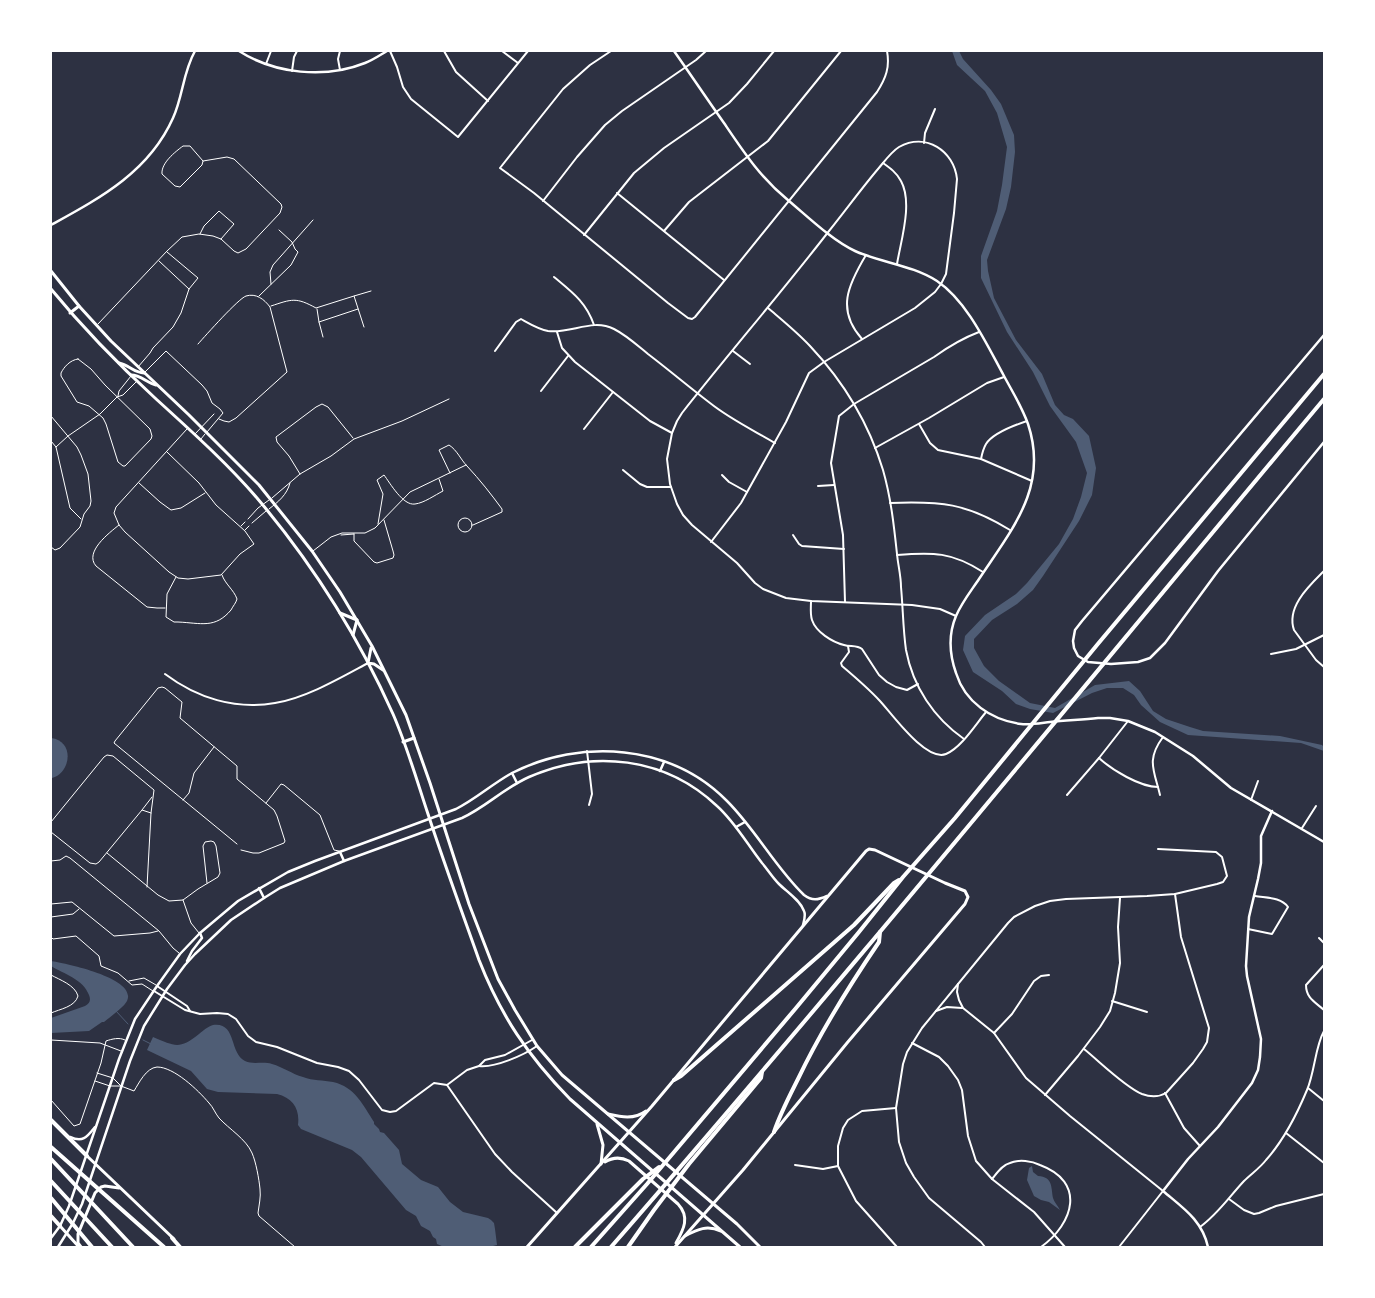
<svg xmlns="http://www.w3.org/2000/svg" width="1375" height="1298" viewBox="0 0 1375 1298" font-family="'Work Sans',sans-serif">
<rect width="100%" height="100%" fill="#2d3142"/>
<g fill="#4f5d75">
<path d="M952,51H959L963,59L991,90L1001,104L1014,135L1015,152L1011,187L1006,209L987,260L988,271L994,298L1016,340L1042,374L1055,405L1064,415L1073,419L1089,436L1096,468L1092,495L1079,521L1043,576L1033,590L1017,604L992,620L974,639V648L984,666L999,681L1030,703L1055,708L1095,685L1129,681L1140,691L1153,711L1166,719L1190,727L1203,731L1280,736L1322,745L1324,747V751L1301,743L1188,735L1160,722L1141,705L1134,695L1123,688H1107L1092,693L1053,713L1030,709L1016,704L1002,691L973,672L963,650L965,636L985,615L1016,594L1027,583L1059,544L1073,519L1081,497L1087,473L1076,442L1050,406L1033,372L1007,332L981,278V256L997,211L1002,185L1007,147L997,113L985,91L957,65Z"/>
<path d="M51,738C75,741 71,773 52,778Z"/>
<path d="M51,961C64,963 138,978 127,1001C124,1007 110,1017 104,1022H102L89,1031L51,1033V1018L85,1006C90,1003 91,1000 89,995C83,979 64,974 51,966Z"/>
<path d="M213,1025C237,1022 229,1053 245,1061C253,1065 263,1061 272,1064C283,1067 292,1074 303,1077C313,1081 323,1080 333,1082C355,1087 363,1105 374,1122V1124L379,1129L380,1132L384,1133L399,1150L402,1164L421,1180L438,1187L450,1202L463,1212L488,1218L491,1220L494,1223L495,1229L497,1245L489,1247H444L437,1244L436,1239L433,1237L430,1231L421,1226L416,1216L406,1210L361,1157L352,1150L301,1129L298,1125C300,1109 293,1098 277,1094L218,1092L207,1089L191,1071L147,1050L153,1037C175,1046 179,1050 199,1034C204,1030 207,1027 213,1025Z"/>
<path d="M1032,1166L1033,1172L1038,1176C1053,1177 1051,1187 1053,1198C1054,1202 1058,1206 1060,1210L1049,1202L1041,1200L1034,1196L1027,1180L1029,1168Z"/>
</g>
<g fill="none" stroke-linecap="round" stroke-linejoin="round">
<g stroke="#4f5d75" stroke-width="1">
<path d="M116,1011L128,1024"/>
<path d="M143,1040L151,1044"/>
</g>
<g stroke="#fff" stroke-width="1">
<path d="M200,234L204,226L219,211L234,224L221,239"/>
<path d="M159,261L189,289"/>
<path d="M271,284L270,272L273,265L313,220"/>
<path d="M259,296L291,265L298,252L295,249L292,242L279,230"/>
<path d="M271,306C292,299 296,297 316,308L354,296"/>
<path d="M317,309L319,322L323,337"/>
<path d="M319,322L358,309"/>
<path d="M98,324L167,251L182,237L199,234L213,236L221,239L234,251L238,253L246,249L280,213L282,207L281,204L234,159L227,157L203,161L202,165L180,187L175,186L162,174C161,163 175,152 183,146H190L203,161"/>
<path d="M364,327L354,296L371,291"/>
<path d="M198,344C206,335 238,299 246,296C256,293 264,299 270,307L287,372L236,418L229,422L224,421L219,419"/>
<path d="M78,359L91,369L105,385L150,429L152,436L151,439L125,466H123L118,462L106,424L103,418L89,406L77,402L61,376V373C64,367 70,360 78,359Z"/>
<path d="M138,367L150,353L153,348L173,327L181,313L189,289L198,278L167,252"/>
<path d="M145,372L166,351L202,385L207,391L212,403L220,409L223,413L207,432"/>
<path d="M118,396L119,391L131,376"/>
<path d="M51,416L77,447L81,455L88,474L91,501L90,506L84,514L80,527L60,548L55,550L51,547"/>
<path d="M195,434L214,414"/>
<path d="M201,439L205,434"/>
<path d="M51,441L56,447L70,508L81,519"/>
<path d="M56,447L68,436L100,414L117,397L123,395L136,382"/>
<path d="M167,452L199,483L216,505L245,531L254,544L240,554L221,575L188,579L178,578L169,572L125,532L119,525L114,513L116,507L187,429"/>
<path d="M450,473L439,450L449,445C457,450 461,460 467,466C480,480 491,494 502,509V512L473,525"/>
<path d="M300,474L289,456L277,442L276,437L316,407L322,404L328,407L353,438"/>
<path d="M139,483L160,502L171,510L181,508L205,493"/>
<path d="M272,498L300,474L331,456L354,439L402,421L449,399"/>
<path d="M269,509C278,502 287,495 290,483"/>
<circle cx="465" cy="525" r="7"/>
<path d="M248,519L258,508L269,500"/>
<path d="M252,523L266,511"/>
<path d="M378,524L383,494L377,480L384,475C390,483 403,506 415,504C424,503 435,495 443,491L439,479"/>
<path d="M119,525C109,533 84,552 96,566L147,607L157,608H165"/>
<path d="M241,526L245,522"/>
<path d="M245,530L249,526"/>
<path d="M354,534V541L374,562L377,563L393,558L394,555L393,551L384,520"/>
<path d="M341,535L354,534"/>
<path d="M313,551L331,537L342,533H365L375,528L410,492L466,465"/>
<path d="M176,577L167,594L166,617L174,622H178C201,623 215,629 231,610C233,606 236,603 237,599C234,590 225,584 222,575"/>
<path d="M183,800L189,793L194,773L214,747"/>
<path d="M266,803L281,784L284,785L320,815L334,850L339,851"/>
<path d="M142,810L152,797"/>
<path d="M51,822L104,757L107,755L113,756L154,790L151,813L147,887"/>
<path d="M51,832L90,863L96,864L99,862L142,810L151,813"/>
<path d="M237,844L114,743L115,741L158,688L162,687L165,688L182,702L180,718L237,766V779L274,810L277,816L285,841L284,843L259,853H253L241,850"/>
<path d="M107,853L158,895L169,901L183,900L198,889L218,877L220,873L216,846L214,842L211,841L205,842L203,846L207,883"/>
<path d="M51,861L60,860L66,856L70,858L159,931L173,948L179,953"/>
<path d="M183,900L191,923L199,933"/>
<path d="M51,904L72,902L114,936L150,933L158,931"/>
<path d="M51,917L73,914L79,909"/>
<path d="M51,937L53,939L76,936L99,956L101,966L118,973L132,985L142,984L153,991"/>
<path d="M51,975C60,980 75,985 78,996C75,1007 60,1009 51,1013"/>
<path d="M129,981L144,978L156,985"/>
<path d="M51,1040L100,1043L121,1051"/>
<path d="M97,1073L113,1078L121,1086L134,1091C139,1083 146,1068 157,1067C174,1067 198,1090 209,1103C213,1107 215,1113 219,1118C229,1129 246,1139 252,1153C256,1162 259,1179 260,1189C261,1197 259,1205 258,1213L259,1216L295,1247"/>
<path d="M51,1080V1041"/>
<path d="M95,1081L110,1086H121"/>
<path d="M51,1100L74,1126L80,1124L101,1063L106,1041C112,1039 119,1037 125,1040"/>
</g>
<g stroke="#fff" stroke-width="2">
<path d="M340,51L338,59L340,70"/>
<path d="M390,51L397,67L403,87L411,99L458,137L528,51"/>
<path d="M444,51L456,72L488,101"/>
<path d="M502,51L518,63"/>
<path d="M611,51L590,65L563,89L500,168L534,193L668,303L688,318L692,319L695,317L877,92C886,78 890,67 887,51"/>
<path d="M266,64L271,51"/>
<path d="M292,71L294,57L297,51"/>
<path d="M924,143L925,133L935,109"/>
<path d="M883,163C890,168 897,173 901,181C913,203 901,240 897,264"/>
<path d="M617,193L724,280"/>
<path d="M543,201L577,157L605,125L622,111L696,60L706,51"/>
<path d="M664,231L689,202L768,141L841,51"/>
<path d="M584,235L634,173L664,148L729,103L747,84L774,51"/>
<path d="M554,277C572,292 586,302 594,325"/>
<path d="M768,308C782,320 797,332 810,346C844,382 869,424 883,470C891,498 894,526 897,554C898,565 901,576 901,587C903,608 903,629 906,650C913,687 934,718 964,739"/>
<path d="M557,332L562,348L575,362L650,421L672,433"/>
<path d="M862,339C836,310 848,285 866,255"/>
<path d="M495,351L516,322L521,319C530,324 538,329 548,331C571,334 592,318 614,329C626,335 637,345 648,354C669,370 689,387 710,403C730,419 753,430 775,443"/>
<path d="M733,351L750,364"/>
<path d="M541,391L568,356"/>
<path d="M919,424L930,443L938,450L981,459L1032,481"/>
<path d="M584,429L613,392"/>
<path d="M875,448L929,418L987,383L1004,377"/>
<path d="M981,459C982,454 983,449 986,444C993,433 1015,425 1027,421"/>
<path d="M623,470L640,484L647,487H671"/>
<path d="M722,475L729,482L747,492"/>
<path d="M818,486L834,485"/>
<path d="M890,503C941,501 966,503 1010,530"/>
<path d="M793,535L799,544L802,546L844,549"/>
<path d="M711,542L741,503L786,422L809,373L824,362L915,308L935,292L941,284L946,274L954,213L957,179C954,151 926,132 899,147C891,152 884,162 878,169C861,189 846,210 829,231C781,293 730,352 682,413L677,421L672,433L667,459L670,484L677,504L683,515L692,525L737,563L755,583L763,589L786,598L811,601L912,605L940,609L956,616"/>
<path d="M897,555C933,552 952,552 983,572"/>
<path d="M1324,571C1309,586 1286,607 1294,630L1316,660L1324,667"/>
<path d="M811,601C811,607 810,614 812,620C816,632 832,642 844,645C850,647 857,645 862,649L879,675L887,682L896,687L907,690L918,684"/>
<path d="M845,602L843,535L831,463L839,416L854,404L934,357C948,347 963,338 979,332"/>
<path d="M848,646L849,652L841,663L842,666C855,677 868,688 880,701C892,714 926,762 946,754C961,748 976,724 986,712"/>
<path d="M1271,654L1296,649L1324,635"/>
<path d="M165,674C197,698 235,710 275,703C306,698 340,678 368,663"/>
<path d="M587,751L592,794L589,805"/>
<path d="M1099,758C1112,770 1140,787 1158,787"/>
<path d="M1067,795L1099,758L1128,721"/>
<path d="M1160,795C1154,770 1146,760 1163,737"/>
<path d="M1251,800L1258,781"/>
<path d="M1302,828L1316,806"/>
<path d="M1248,929L1272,934L1288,907C1281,897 1266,898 1255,896"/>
<path d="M1319,938L1324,943"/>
<path d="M1324,965L1306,985C1306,998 1315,1002 1324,1010"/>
<path d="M958,984L957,992L959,1000L963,1008L994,1033L1026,1078L1070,1116L1163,1191L1119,1247"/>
<path d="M157,986L187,1006L190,1011"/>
<path d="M154,991L185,1010L200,1014L217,1013L228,1014L236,1019L248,1036L256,1042L277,1047L317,1063L338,1067L349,1071L359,1080L382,1110L390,1112L396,1111L434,1083L447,1085L467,1070L479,1066L485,1060L505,1055L532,1040"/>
<path d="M1112,1001L1147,1012"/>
<path d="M936,1011L947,1007L962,1008"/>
<path d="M994,1033L1012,1014L1034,981L1041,976L1049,975"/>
<path d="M912,1043L939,1057L948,1066L958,1080L962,1090L968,1136L976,1161L992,1179L1034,1212L1065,1247"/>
<path d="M1084,1049C1099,1061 1125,1087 1142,1094C1150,1097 1159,1097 1166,1093L1193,1063L1203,1049L1207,1042L1209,1028L1181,937L1175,894"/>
<path d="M479,1066C495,1068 524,1055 537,1046"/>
<path d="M447,1085L495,1154L512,1172L557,1213"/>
<path d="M1308,1088L1324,1101"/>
<path d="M1165,1093L1184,1128L1200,1146"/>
<path d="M1045,1095L1078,1056L1100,1027L1110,1011L1115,993L1120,963L1118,927L1120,898"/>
<path d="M896,1108L862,1111L848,1120L843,1128L838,1146V1166L856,1201L897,1247"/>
<path d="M1286,1133L1324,1163"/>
<path d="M795,1165L823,1169L838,1166"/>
<path d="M992,1179C997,1173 1002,1165 1010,1163C1019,1159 1032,1161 1040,1165C1086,1182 1074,1223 1041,1247"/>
<path d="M1229,1199L1244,1210L1254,1214L1259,1213L1276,1206L1324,1194"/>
<path d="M1200,1227C1218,1214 1229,1197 1244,1181C1251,1174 1260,1168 1266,1160C1284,1140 1297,1114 1307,1090C1315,1071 1315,1047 1324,1031"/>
<path d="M985,1247L981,1242L929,1198L914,1177L906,1163L899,1142L896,1108L903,1064L907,1052L922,1028L1008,923L1014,917L1035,906L1050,901L1066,899L1147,896L1175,894L1217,884L1223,882L1227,876L1222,857L1216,852L1158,849"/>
</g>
<g stroke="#fff" stroke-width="2.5">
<path d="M239,51C275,74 325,79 365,63C373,60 380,55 387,51"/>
<path d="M674,51C691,75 707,99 724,123C745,154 760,177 789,201C808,217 833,241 855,251C882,263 912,265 937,281C967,301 987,345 1004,376C1012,391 1022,407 1028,424C1049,487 1012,529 979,579C971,591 962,602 956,616C948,635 949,653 956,673C965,702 991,720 1021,724C1030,725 1041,723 1050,722C1066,720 1082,720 1098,718H1110L1128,721L1155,732L1193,756L1231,788L1324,842"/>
<path d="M51,225C100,198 149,172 173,118C183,96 183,72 195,51"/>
<path d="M1324,335L1082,621L1075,630L1073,641L1074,648L1078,656L1088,662L1111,664L1138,662L1150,658L1165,643L1218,571L1324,442"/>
<path d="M660,771L664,762"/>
<path d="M512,773L517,783"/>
<path d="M736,827L745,822"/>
<path d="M340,852L344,861"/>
<path d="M259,888L264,898"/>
<path d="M187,961L192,951L202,938L200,933"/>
<path d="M70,1137C83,1143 87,1137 95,1127"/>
<path d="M51,1238L60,1226L69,1206L119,1059L135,1019L157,986L180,954L200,933L238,901L288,872L315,861L456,809C476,799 492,784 512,773C581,738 671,744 727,801C756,830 775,867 804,895C812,901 818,900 827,896"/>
<path d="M58,1247L73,1223L82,1204L130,1061L144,1026L167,989L185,965L195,954L231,920L264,898L280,888L344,861L462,818C486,807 504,788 529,777C593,749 665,757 717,806C735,822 747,844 762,863C768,870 773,878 779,884C787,892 800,900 804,911C806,915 804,921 803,925"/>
<path d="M1208,1247C1202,1220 1183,1208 1163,1191L1188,1159L1218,1127L1252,1083L1258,1070L1260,1057L1261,1039L1247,976L1246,966L1249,917L1258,879L1261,863V836L1272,811"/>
</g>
<g stroke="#fff" stroke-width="3">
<path d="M51,271L79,306L111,341L189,415L259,485L312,551L340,592L372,646L406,715L430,783L469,904L498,979L515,1010L537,1046L562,1075L737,1224L760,1247"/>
<path d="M51,289C83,328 118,364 155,398C190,430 226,462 257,498C312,563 358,636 393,714C407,746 417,781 428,814C444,863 462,912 479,960C501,1016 528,1056 570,1099L740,1247"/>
<path d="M70,313L79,306"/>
<path d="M119,363C129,365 134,373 144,373"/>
<path d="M131,375C141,375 147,383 156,385"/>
<path d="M340,613L357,620"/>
<path d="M353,635L357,620"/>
<path d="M371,648L368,663L374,664L383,670"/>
<path d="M403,742L414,738"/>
<path d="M608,1114C621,1117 634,1120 646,1111"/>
<path d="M597,1124L603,1145L601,1164"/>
<path d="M87,1156L174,1239"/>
<path d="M605,1162C613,1157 621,1157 629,1161L678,1204C690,1217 684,1229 676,1243"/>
<path d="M60,1226L79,1247"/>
<path d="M685,1236C698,1229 707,1225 721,1231"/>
<path d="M81,1247L78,1243V1234L95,1193L101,1187L105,1186L119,1188"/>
<path d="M527,1247L652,1106L866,851L869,849L875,850L945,883L965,891L968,897L965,904L847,1043L743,1170L675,1247"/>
</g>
<g stroke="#fff" stroke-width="4">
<path d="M674,1080L681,1076L854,925L894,883L899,880"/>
<path d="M51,1120L87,1156"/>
<path d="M774,1132C780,1114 789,1097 798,1079C821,1031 849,986 879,942L880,932"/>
<path d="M51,1147L164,1247"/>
<path d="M51,1159L133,1247"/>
<path d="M51,1181L112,1247"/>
<path d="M51,1198L92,1247"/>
<path d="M51,1216L60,1226"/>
<path d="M172,1238L180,1247"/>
<path d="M575,1247L643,1179L659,1167"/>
<path d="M591,1247L647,1184L796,1008L859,932L903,877L955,818L1097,645L1324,374"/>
<path d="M611,1247C854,968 1087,682 1324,399"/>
<path d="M628,1247L654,1210L689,1164L761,1078L762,1072"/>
</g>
</g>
<rect width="1375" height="1298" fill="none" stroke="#ffffff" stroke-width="104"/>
</svg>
